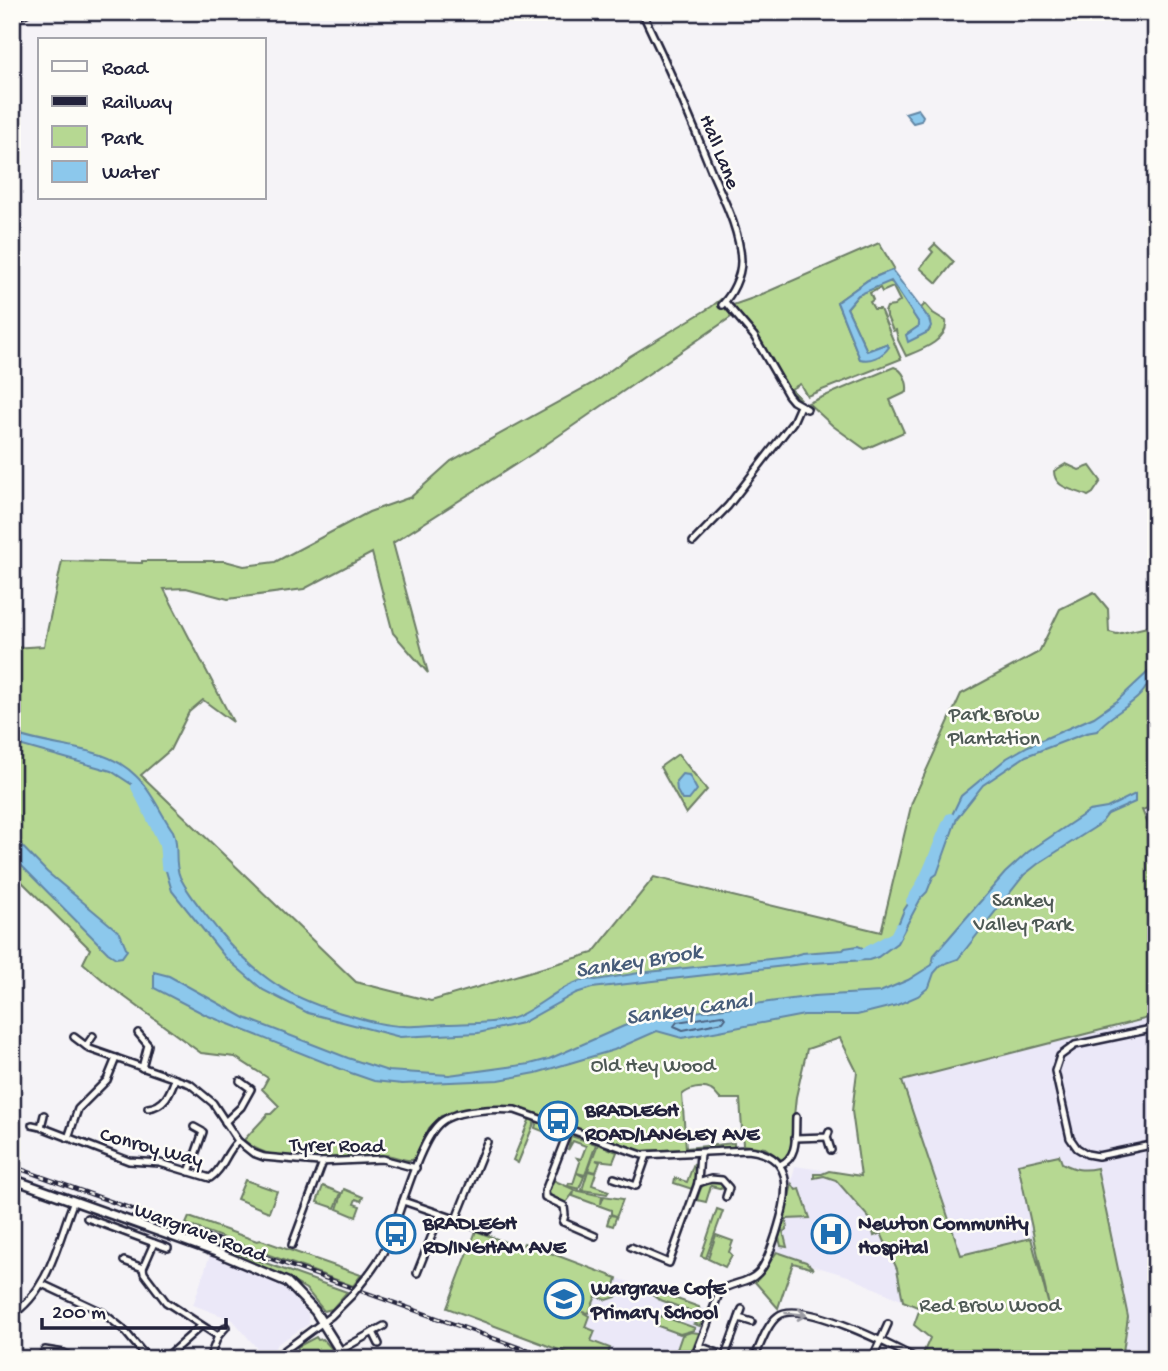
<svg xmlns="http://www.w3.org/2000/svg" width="1168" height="1371" viewBox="0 0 1168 1371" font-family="'Gochi Hand',sans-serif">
<rect width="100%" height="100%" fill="#f5f3f7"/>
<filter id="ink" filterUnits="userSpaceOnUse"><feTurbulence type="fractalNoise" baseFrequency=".0143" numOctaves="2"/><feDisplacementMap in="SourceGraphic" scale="14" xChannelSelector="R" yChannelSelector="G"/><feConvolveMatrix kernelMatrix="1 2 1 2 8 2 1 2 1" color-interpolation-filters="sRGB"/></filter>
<g filter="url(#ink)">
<g fill="#ebe8f8">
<path d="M1156,804V841L1142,809Z"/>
<path d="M1156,1017V1359H1062L961,1255L902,1080Z"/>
<path d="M795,1166L855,1175L897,1269L903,1301L848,1276L776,1255Z"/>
<path d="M476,1231L521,1246L522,1244L707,1310L689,1359H583L447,1308Z"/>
<path d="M210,1255L283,1286L308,1314L309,1324L279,1343L265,1358L233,1320L193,1305Z"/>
</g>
<g fill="#b6d892" stroke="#6c7d66" stroke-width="2">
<path d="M879,243L894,268L892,270L868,280L837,302L860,359L886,344L867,351L847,308L858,295L887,281L894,283L919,323V326L906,335L928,332L930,329L929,319L921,308L925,304L933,313L946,321C949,340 921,350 906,356L898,340L896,330L893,331L885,312L887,307L894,306L900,301L893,287L882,292L880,288L870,293L873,300L870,302L874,309H880L901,359L807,396L800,384L791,389L799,398H797L789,391L733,305L753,298Z"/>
<path d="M935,244L954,262L937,283L920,268L933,252L930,249Z"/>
<path d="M725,296L731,317L535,452L393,543L428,673L393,633L372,553L304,589L228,599L186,588L164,589L233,722L203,700L189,712L170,750L141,775L356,982L431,1001L593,953L654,877L881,932L912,802L961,694L1039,652L1060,609L1094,592L1108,609L1109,632L1117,634L1156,625V805L1142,810L1156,843V938C1147,958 1156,991 1156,1016L902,1081L961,1255L1031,1238L1049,1306L1018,1164L1059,1155L1062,1163C1075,1170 1083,1171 1097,1168L1128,1317L1122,1359H925L922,1356L930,1338L914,1325L920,1308L903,1301L897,1269L881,1233L874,1236L870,1219L836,1180L824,1176L814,1178V1174H822L829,1171L861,1176L852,1111L857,1072L840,1038L807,1049L796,1097L790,1155L782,1160L765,1148L743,1145L740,1099H720C717,1096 715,1092 711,1090C702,1085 688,1089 682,1095L686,1148L734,1143V1147L640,1151L601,1138V1134L596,1132L595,1134L505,1106L441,1116L429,1128L416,1158L412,1160C402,1161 394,1155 385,1155C345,1155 276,1170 244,1140L268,1114H271L279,1106L262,1089L268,1078L235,1057L201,1053L111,987L83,963L90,949L12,872V648L44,646L62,561L142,563V561H225L244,566L275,562L369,512L411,497L451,461L593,383L630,356L711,307Z"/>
<path d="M894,367C904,370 908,383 907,392L890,400L904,432L865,449L833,426L808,403Z"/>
<path d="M1066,464L1079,470L1090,466L1101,481L1093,493L1088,496C1074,489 1054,489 1054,471Z"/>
<path d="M678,754L707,790L686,814L660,767Z"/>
<path d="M530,1118L535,1121L518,1163L513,1160Z"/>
<path d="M537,1121L558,1130L562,1139L535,1128Z"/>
<path d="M571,1136L596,1144L585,1175L577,1173L584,1177L579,1189L568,1186L569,1183L573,1184L580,1162L577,1158L581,1159L586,1146L573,1141L568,1150Z"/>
<path d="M598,1144L617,1152L613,1162L596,1160L600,1162L596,1172L588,1170Z"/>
<path d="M694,1163L695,1176L692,1189L674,1183L675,1178L687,1182Z"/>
<path d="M588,1171L596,1173L592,1185L609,1191L607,1194L582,1190Z"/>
<path d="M245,1180L277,1191L269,1212L237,1199Z"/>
<path d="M553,1180L575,1190L602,1196L601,1204L604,1196L623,1199L613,1226L607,1224L610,1215L616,1216L611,1214V1210L573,1196L574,1192L565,1204L551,1196L549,1192Z"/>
<path d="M716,1181L722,1184L723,1189L711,1186L706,1202L697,1200C700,1188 702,1181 716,1181Z"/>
<path d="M792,1184L796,1190L800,1189L810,1218L786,1219L787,1230L783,1231L787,1247L781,1246L779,1238Z"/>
<path d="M323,1186L341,1193L335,1208L317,1202Z"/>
<path d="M344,1189L363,1197L361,1201L356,1199L354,1204L360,1206L356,1217L337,1209Z"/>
<path d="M717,1209L723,1211L706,1258L701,1256Z"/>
<path d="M189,1217L257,1241L261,1240L361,1275L353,1286L186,1224Z"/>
<path d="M476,1231L521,1248L524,1243L617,1278L615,1286L619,1288L616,1297L607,1300L596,1296L589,1313L582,1312L589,1316L585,1327L595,1331L591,1341L610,1348L607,1357L612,1359H583L447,1308Z"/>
<path d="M716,1235L733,1241L729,1252L732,1255L725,1267L708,1259Z"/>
<path d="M209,1243L347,1292L332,1309L324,1311L306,1289L283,1276L209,1245Z"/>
<path d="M777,1252L806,1262L814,1269L793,1263L778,1308L755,1282C766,1273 769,1261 777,1252Z"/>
<path d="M655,1291L699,1307L700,1313L705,1315L700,1326L694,1324L699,1321L701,1315L658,1299L652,1295Z"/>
<path d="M662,1316L695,1328L694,1330L680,1334L658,1326L656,1318Z"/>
<path d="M691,1332L699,1333L689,1359H681L675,1355L682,1335Z"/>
<path d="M316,1337L318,1340L323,1339L341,1359L324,1354L304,1359L297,1347Z"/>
</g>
<g fill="#8cc8ec" stroke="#6286a5" stroke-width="2">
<path d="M918,109L923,116L921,121L913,123L905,113Z"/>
<path d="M892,270L929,319L931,326L928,332L908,342L906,335L919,326V323L891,281L858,295L847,308L867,351L886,344L889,347C883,356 871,362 860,359L837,302L868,280Z"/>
<path d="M1156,670V678L1148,683C1141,703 1108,714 1097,731L1086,733L1026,756L983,785L957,818L937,874L933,877L927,892L921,898L897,943L878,957L869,960L811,963L592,988L576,993L522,1023L478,1033L400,1037L308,1013L263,990L225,957L172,891L164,864L166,841L134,786L111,771L12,743V733C52,749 105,744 136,776C152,791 160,813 173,831C180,846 173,861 180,877C189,896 204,912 217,929C257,978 291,1000 352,1016C369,1021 386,1026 404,1026C418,1027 433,1025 447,1024C468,1023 490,1024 510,1019C537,1012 568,975 596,980L639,973L788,957L802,953L843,950L845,948L858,946L870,951L893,937L904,910L926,877L941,838L961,796L1007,758L1028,746L1094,717L1117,701L1148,672Z"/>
<path d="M682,774L689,775L697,790L689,800H682L677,791L676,781Z"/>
<path d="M1135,794V802L1108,814L1100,824L1039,863L1024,875L958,959L941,965L934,973L929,987L918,996L897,1005L857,1015H804L682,1038L657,1031L614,1050L536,1073L499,1080L402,1084L374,1081L351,1073L206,1015L154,988V972L169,976L245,1018L348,1058L388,1071L449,1075L530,1064L549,1059L624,1026L650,1018L814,996L880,992L908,980L932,965L934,955L1005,873L1028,852L1089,811L1107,808Z"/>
<path d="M12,836L47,872L120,933L127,950L122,957L116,958L108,953L12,856Z"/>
</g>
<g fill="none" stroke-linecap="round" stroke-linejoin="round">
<path stroke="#4c6482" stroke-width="2" d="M722,1015L726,1018L723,1022L683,1030L674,1026L677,1022Z"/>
<g stroke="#8cc8ec" stroke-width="10">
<path d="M136,787L164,843L166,866"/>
<path d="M911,901C929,876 936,846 950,818"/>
<path d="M859,956L895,936L899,928"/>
</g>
<defs>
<g id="minor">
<path d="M642,12C667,64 690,116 711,170C723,198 740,230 741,261C741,277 732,294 722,305"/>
<path d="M725,302L754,336L788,395L793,401L807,409"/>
<path d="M693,542L728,506L793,422L800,406"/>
<path d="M1156,1028L1075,1045L1060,1056L1055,1071L1070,1138L1077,1148L1087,1154L1098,1156L1156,1144"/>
<path d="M138,1033L148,1045L142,1068"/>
<path d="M74,1037L90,1049L190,1084L213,1103L238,1141L253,1153L264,1157L319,1162L382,1159L416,1168"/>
<path d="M86,1046L93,1036"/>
<path d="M148,1108C165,1106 170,1093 175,1079"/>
<path d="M225,1122L241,1107L251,1089L240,1081"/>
<path d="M32,1125L41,1127L44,1115"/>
<path d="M41,1127L129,1161L160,1163L210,1178C223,1170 225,1153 238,1141"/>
<path d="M569,1129L545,1191V1197L564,1206L565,1215L563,1222L595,1236"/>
<path d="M827,1137L831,1150"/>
<path d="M68,1138L78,1109L107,1080L116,1058"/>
<path d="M795,1138L827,1137L829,1132"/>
<path d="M780,1165C799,1157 795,1135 796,1117"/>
<path d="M189,1172L203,1132L194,1127"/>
<path d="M614,1178L636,1186L647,1155"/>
<path d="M698,1183L711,1179L722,1180L729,1188L726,1197"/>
<path d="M403,1201L487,1230"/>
<path d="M87,1218L154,1243L143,1268L144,1273L166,1302L218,1336"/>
<path d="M456,1219L487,1142"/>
<path d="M154,1243L168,1248"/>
<path d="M292,1245L323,1162"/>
<path d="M631,1247L669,1263L698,1183L700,1153"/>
<path d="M124,1261L143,1268"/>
<path d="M417,1273L440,1215"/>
<path d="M42,1284L102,1312L123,1329L148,1359"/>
<path d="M360,1285C370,1273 380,1260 387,1245C400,1216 419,1139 441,1122C457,1109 496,1109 515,1110L642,1155L748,1150C799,1156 787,1198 776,1234C772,1246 767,1264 758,1273C748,1284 731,1282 720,1291L694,1359"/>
<path d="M12,1315C49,1291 58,1241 73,1203"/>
<path d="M739,1318L752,1322"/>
<path d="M373,1332L379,1344"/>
<path d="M699,1346L734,1359"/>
<path d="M341,1350L384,1326"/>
<path d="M211,1354L218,1336L226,1327"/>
<path d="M725,1356L742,1309"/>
<path d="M39,1359L45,1350L64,1353L74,1359"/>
<path d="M164,1359L201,1326"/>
<path d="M273,1359L331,1316L352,1295"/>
<path d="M754,1359C760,1346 767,1324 778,1316C800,1298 894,1347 917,1359"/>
<path d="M872,1359L888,1324"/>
</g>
<g id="tertiary">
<path d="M12,17L26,12"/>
<path d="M12,1179L216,1252L287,1282L315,1311L345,1359"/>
</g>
</defs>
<use href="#minor" stroke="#22223b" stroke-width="10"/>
<use href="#tertiary" stroke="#22223b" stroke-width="12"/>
<use href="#minor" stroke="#fdfcf7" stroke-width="5"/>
<use href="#tertiary" stroke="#fdfcf7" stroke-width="7"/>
<defs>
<path id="rail" d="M12,1166L551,1359"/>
</defs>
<use href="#rail" stroke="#22223b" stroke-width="4.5"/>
<use href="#rail" stroke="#fdfcf7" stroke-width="2" stroke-dasharray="5" stroke-linecap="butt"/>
<defs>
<path id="minor-bridge" d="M352,1295L360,1285"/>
</defs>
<use href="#minor-bridge" stroke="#22223b" stroke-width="10" stroke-linecap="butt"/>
<use href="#minor-bridge" stroke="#fdfcf7" stroke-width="5"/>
</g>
<defs><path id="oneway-shaft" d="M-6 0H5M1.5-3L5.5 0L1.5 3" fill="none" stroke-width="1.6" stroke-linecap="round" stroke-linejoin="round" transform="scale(1.75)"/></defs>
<use stroke="#9a9aa2" href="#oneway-shaft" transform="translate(796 1314) rotate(6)"/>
</g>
<defs>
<symbol id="bus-ring" viewBox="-11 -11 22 22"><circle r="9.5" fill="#fdfcf7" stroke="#1f6fb2" stroke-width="1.5"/><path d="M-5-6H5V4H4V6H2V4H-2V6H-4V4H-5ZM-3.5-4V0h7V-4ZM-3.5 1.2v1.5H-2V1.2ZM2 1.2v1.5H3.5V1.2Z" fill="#1f6fb2"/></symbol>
<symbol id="hospital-ring" viewBox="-11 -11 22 22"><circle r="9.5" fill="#fdfcf7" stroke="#1f6fb2" stroke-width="1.5"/><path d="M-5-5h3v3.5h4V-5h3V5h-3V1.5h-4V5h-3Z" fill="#1f6fb2"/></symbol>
<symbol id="school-ring" viewBox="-11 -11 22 22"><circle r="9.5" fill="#fdfcf7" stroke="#1f6fb2" stroke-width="1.5"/><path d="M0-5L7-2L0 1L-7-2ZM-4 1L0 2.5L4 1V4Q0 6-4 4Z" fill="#1f6fb2"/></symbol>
</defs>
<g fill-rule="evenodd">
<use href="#bus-ring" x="536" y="1099" width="44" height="44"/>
<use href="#bus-ring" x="374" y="1212" width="44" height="44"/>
<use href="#hospital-ring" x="809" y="1212" width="44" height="44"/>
<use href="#school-ring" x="542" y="1277" width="44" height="44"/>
</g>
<g text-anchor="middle" stroke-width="5" stroke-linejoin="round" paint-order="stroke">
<g font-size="21" fill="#22223b" stroke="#fdfcf7">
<text transform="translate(721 151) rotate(68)" y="7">Hall Lane</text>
<text transform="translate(337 1144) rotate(1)" y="7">Tyrer Road</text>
<text transform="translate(152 1146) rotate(15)" y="7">Conroy Way</text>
<text transform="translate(201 1231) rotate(20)" y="7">Wargrave Road</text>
</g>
<g font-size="21" fill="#4e5955" stroke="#fdfcf7">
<text x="994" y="720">Park Brow<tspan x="994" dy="24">Plantation</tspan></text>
<text x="1023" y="906">Sankey<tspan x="1023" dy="24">Valley Park</tspan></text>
<text x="653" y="1071">Old Hey Wood</text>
<text x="990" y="1311">Red Brow Wood</text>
</g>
<g font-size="21" font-weight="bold" fill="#22223b" stroke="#fdfcf7" text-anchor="start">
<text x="585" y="1116">BRADLEGH<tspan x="585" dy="24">ROAD/LANGLEY AVE</tspan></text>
<text x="423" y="1229">BRADLEGH<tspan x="423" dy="24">RD/INGHAM AVE</tspan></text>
<text x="858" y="1229">Newton Community<tspan x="858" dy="24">Hospital</tspan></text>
<text x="591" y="1294">Wargrave CofE<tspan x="591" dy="24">Primary School</tspan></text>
</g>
<g font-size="23" font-style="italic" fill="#475c79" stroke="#fdfcf7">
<text transform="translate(638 959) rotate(-9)" y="8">Sankey Brook</text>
<text transform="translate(689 1007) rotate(-8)" y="8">Sankey Canal</text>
</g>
</g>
<rect width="1168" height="1371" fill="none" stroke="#fdfcf7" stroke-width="42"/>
<rect x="21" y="21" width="1126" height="1329" fill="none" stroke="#22223b" stroke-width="2.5" filter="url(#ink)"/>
<rect x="38" y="38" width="228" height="161" fill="#fdfcf7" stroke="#a5a5ac" stroke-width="2"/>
<rect x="52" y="61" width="35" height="10" fill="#fdfcf7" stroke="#a5a5ac" stroke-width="2"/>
<text x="102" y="74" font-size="21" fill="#22223b">Road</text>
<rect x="52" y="96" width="35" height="10" fill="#22223b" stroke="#a5a5ac" stroke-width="2"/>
<text x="102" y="108" font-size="21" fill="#22223b">Railway</text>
<rect x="52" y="126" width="35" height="21" fill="#b6d892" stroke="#a5a5ac" stroke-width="2"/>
<text x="102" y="144" font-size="21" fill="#22223b">Park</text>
<rect x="52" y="161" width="35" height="21" fill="#8cc8ec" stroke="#a5a5ac" stroke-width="2"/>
<text x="102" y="178" font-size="21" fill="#22223b">Water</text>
<path d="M42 1318v10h184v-10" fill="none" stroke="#22223b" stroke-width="3.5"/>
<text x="52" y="1318" font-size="21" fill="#22223b" stroke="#fdfcf7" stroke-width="5" paint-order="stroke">200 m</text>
</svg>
